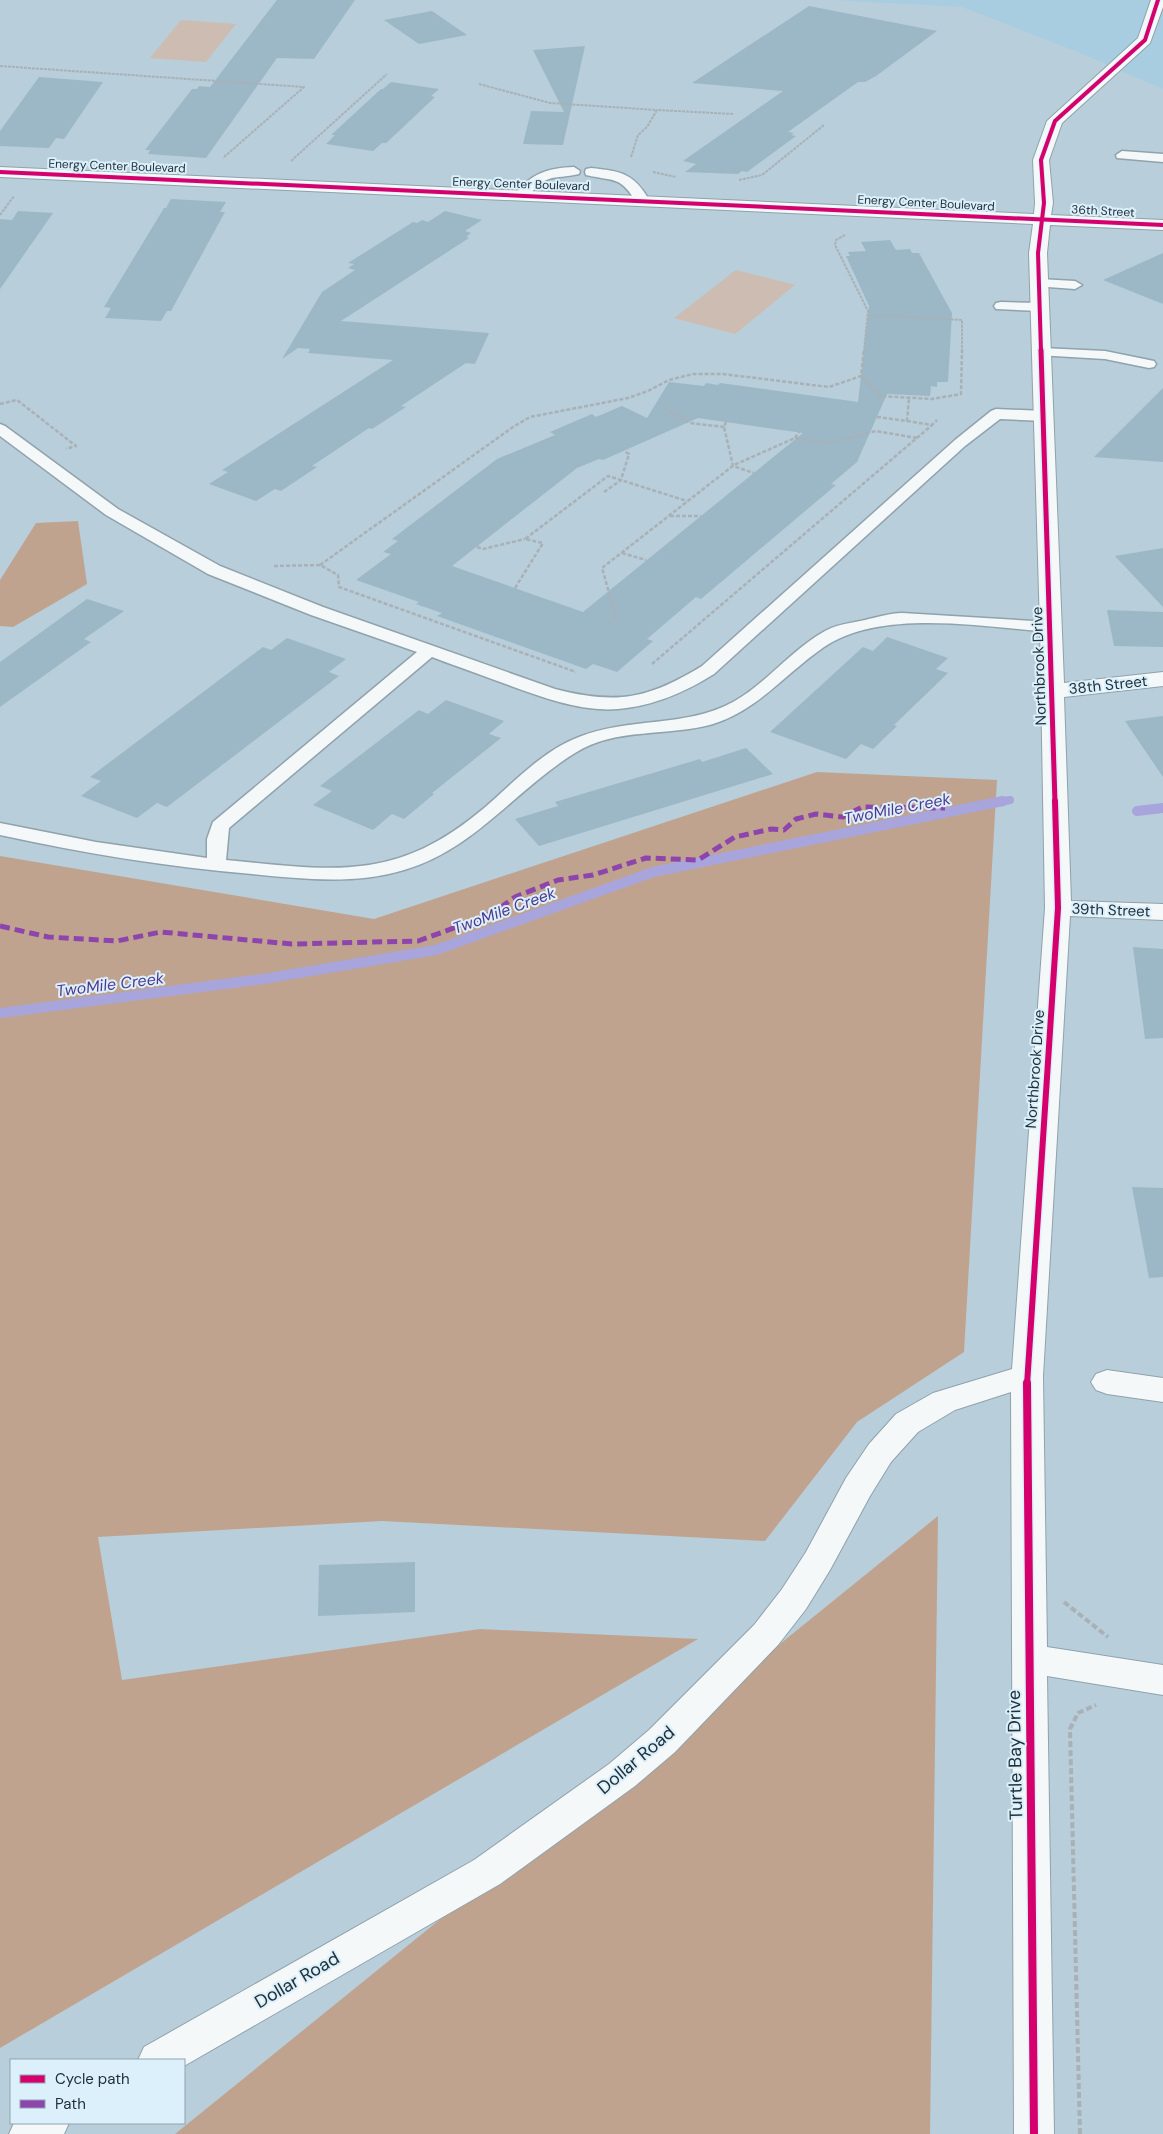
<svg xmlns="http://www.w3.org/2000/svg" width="1163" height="2134" viewBox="0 0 1163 2134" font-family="'DM Sans',sans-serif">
<rect width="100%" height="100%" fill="#b8ceda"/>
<path fill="#a8cce0" d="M834,0H1163V89L1083,54L962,7Z"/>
<g fill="#cdbcb1">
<path d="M181,20L236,24L206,62L150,58Z"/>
<path d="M736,270L795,285L735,334L674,318Z"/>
</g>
<g fill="#c0a38f">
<path d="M78,521L87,584L13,627L0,626V580L36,523Z"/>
<path d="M817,772L997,780L964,1352L857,1422L765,1541L382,1521L98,1537L122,1680L480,1629L698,1639L0,2048V856L374,919Z"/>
<path d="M938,1516L930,2134H175Z"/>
</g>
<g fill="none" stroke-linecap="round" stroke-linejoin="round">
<path stroke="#a8a5dc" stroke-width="8" d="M997,803L1010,800"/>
<g stroke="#a8a5dc" stroke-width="10">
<path d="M1137,811L1163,808"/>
<path d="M0,1013L263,979L436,950L653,872L1003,801"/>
</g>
</g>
<g fill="#9cb8c6" fill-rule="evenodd">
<path d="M277,0H355L314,59L277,58L206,158L148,154L150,150H145L192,89H197L199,86L210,87Z"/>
<path d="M809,6L937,31L876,76L865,82H858L788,132L794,133L791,135L796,136L747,172L742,171L738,174L685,172L696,164L683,161L783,91L692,83Z"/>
<path d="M432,11L467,35L419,44L384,20Z"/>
<path d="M585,46L563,145L523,144L531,111L564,112L533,50Z"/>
<path d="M39,77L103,82L64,139L56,138L49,148L0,146V131Z"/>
<path d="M391,82L439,89L431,96L435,97L399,131L386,143H382L373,151L326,144L335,135H331L381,89H383Z"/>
<path d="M171,199L226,202L220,212H225L171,311H167L161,321L105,318L111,308L104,307L164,208H166Z"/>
<path d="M18,211L53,213L0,289V219L12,220Z"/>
<path d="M445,211L482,220L465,231L471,233L466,237L469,238L341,321L489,333L475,364L466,363L401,406L406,407L372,429L369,428L312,466L317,467L281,491L275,489L256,501L209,484L228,472L222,470L393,360L308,353L310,349L298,348L282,359L322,292L355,270L348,268L354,264L348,263L413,222L417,223L422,220L428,222Z"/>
<path d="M890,240L896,250L910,249L912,253H919L952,313L948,382H937V387L931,386L930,396L887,394L857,462L831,484L836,485L701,599L696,597L647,639L653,641L617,672L593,664L586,669L437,616L442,613L416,604L419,602L356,580L391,554L383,552L398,541L392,539L497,459L555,435L550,432L592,414L596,417L622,406L647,418L669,382L704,386L706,383L718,385L720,383L858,402L869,306L846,256H850L848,252L866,251L861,242ZM698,418L803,433L583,612L452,566L577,468L599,459L603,460Z"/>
<path d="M1163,253V304L1103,280Z"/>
<path d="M1163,388V462L1094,457Z"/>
<path d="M1163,548V607L1115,556Z"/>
<path d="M87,599L124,611L84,639L91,642L0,707V662Z"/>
<path d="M1107,610L1163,612V647L1114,646Z"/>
<path d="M887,637L948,658L936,669L948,673L894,725L897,726L873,749L861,744L846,759L770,732L863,647L873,651Z"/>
<path d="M287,638L346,659L329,672L339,676L167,807L157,803L137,818L81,796L101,781L90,777L263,647L271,650Z"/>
<path d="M446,700L504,721L489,734L501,738L432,793L434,794L404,819L392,814L373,830L313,805L332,791L320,786L419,710L428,714Z"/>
<path d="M1163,716V777L1125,721Z"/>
<path d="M746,748L773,774L539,846L515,819L558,806L555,802L700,759L702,762Z"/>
<path d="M1133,947L1163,949V1038L1145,1039Z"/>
<path d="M1132,1187L1163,1188V1277L1149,1278Z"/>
<path d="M415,1562V1612L318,1616L319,1565Z"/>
</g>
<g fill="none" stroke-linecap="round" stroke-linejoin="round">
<defs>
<g id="service">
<path d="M1122,151L1163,154V162L1117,158L1116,155Z"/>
<path d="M574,167L580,171L579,174C552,180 547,172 527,198H517L515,195C531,173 548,168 574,167Z"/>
<path d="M591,168C620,171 634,173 649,200L642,204L637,203C619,175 616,182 586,175L585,172L586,169Z"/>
<path d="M1039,279L1075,281L1082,285L1075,289L1034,286L1032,283Z"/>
<path d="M1001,302L1040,303L1045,304L1047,307L1045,310L1040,311L996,309L994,306L996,303Z"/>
<path d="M1042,348L1105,351L1154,361L1156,364L1154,367L1149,368L1105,359L1037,355L1035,352L1037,349Z"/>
<path d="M996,409L1044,411L1049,413L1052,416L1049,419L1044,421L1000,419L965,446L714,674C685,692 654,706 618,709C581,712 545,698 511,686C485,676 458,667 432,657L229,828L226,860C332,870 395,883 483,809C512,784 542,751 579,737C629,717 685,728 733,702C767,683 791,650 825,631C837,624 852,623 865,620C878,617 890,613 902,613L1051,622L1057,623L1060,627L1057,631L1051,632C984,627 881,608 824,647C786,673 758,710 713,724C668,737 616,727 575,753C515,790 474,850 404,870C354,885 302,879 252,874C167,867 83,853 0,835V823L96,842L207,858V839L213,822L417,652L311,615L208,574L106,515L0,436V424L5,426L118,509L220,566L323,607L555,689C617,705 648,699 702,666L955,440L991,411Z"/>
</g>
<g id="minor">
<path d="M1151,0H1163V7L1150,43L1062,123L1049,160L1053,203L1051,215L1163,220V230L1050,225L1047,253L1064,683L1163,672V686L1064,697L1071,901L1163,904V920L1070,916L1043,1376L1047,1647L1163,1665V1695L1047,1676L1054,2134H1014L1011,1392L955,1410L918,1432L891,1462L870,1496L830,1570L806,1609L778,1645L675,1752L635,1786L500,1884L184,2066V2060H138L144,2047L474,1860L609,1764L649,1730L754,1625L782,1589L806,1552L846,1478L869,1444L896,1414L933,1393L1012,1369L1045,908L1040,627L1029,253L1033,224L0,177V167L1034,214L1035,203L1033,160L1047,121L1138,38Z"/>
<path d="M1107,1370L1163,1378V1402L1107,1394L1096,1390L1091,1382L1096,1374Z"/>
<path d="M14,2123H69L64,2134H9Z"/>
</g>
</defs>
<use href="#service" stroke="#90a2ab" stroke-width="3"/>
<use href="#minor" stroke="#90a2ab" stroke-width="2"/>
<g stroke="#a9b1b6" stroke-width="2" stroke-dasharray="3 1" stroke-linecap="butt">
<path d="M0,66L304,87L223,158"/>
<path d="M479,84L550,103L657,110"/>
<path d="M631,157L638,135L647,127L657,110L733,114"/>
<path d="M291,161L387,74"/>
<path d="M653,172L676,177"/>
<path d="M739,180L762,175L824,125"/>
<path d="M0,215L14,196"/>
<path d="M845,235L836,240L835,245L868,311L864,351"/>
<path d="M867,315L962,320V351"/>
</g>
<g stroke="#a9b1b6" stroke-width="2.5" stroke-dasharray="4 2" stroke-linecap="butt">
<path d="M861,376L880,396L932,399L961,394L962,350"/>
<path d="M0,404L17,400L76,446L66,449"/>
<path d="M668,407L667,410L690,423L724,427"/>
<path d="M877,417L907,421L909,398"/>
<path d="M907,421L932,425L937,420"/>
<path d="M726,422L724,427L733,466L754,473"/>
<path d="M795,438L799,432"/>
<path d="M604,492L621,480L629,454L624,451"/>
<path d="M670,516H701"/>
<path d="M477,547L483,549L525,539"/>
<path d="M622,553L646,560"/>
<path d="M320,565L513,427L530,417L628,398L648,391L669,380L693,374H723L829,387L861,376L864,350"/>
<path d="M274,566L320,565L338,575L339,587L576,672"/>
<path d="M515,588L543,543L525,539L608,476L687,501"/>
<path d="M609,622L616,617L602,568L734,465L795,438L830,443L876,431L917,438"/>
<path d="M652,664L932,425"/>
</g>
<g stroke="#a9b1b6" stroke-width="4" stroke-dasharray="6 3" stroke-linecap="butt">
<path d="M1064,1602L1108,1637"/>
<path d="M1080,2134L1070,1729L1078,1713L1096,1705"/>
</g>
<use href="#service" fill="#f4f8f9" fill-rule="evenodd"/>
<use href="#minor" fill="#f4f8f9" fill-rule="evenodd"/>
<path stroke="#8e44ad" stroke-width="5" stroke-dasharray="10 5" stroke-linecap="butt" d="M0,926L48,937L117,941L161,932L292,944L418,941L476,920L494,912L515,897L558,880L593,875L646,858L698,860L735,837L771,829L784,830L796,819L816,814L843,817L862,807L945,808"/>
<defs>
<g id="cycleway-far3">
<path d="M0,172L1163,225"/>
<path d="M1041,351L1038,253L1044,203L1041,160L1055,121L1145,40L1158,0"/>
</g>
<path id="cycleway-far2" d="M1041,350L1055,803"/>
<path id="cycleway-far1" d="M1027,1385L1058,908L1055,801"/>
<path id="cycleway" d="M1027,1383L1034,2134"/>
</defs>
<use href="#cycleway-far3" stroke="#dbf0fb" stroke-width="5.5"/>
<use href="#cycleway-far2" stroke="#dbf0fb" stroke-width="8"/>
<use href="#cycleway-far1" stroke="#dbf0fb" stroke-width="9"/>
<use href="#cycleway" stroke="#dbf0fb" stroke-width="11"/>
<use href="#cycleway-far3" stroke="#d6006c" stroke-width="4"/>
<use href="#cycleway-far2" stroke="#d6006c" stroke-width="5"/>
<use href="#cycleway-far1" stroke="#d6006c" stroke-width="6"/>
<use href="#cycleway" stroke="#d6006c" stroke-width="8"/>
</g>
<g text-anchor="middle" stroke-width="4" stroke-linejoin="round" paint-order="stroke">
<g font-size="12" fill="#21313a" stroke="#dbf0fb">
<text transform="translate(117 166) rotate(2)" y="4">Energy Center Boulevard</text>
<text transform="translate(521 184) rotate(2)" y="4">Energy Center Boulevard</text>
<text transform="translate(926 203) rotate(3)" y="4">Energy Center Boulevard</text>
<text transform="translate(1103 211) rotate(3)" y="4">36th Street</text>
</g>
<g font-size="15" fill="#21313a" stroke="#dbf0fb">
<text transform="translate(1039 666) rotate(-92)" y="5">Northbrook Drive</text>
<text transform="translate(1108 685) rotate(-6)" y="5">38th Street</text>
<text transform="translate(1111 910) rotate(2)" y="5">39th Street</text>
<text transform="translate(1035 1069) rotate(-86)" y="5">Northbrook Drive</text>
</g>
<g font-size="16" font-style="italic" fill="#4f388e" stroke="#dbf0fb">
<text transform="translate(897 808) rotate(-11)" y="6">TwoMile Creek</text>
<text transform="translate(504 910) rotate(-20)" y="6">TwoMile Creek</text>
<text transform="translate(110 984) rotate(-7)" y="6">TwoMile Creek</text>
</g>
<g font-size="18" fill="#21313a" stroke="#dbf0fb">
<text transform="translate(1015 1755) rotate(-91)" y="6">Turtle Bay Drive</text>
<text transform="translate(636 1760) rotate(-40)" y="6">Dollar Road</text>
<text transform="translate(297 1980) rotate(-30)" y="6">Dollar Road</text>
</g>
</g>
<rect x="10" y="2059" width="175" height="65" fill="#dbf0fb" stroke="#91a4ae"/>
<rect x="20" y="2075" width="25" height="8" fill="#d6006c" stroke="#91a4ae"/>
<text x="55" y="2084" font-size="15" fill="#21313a">Cycle path</text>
<rect x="20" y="2100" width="25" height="8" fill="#8e44ad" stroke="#91a4ae"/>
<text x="55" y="2109" font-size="15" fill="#21313a">Path</text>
</svg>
